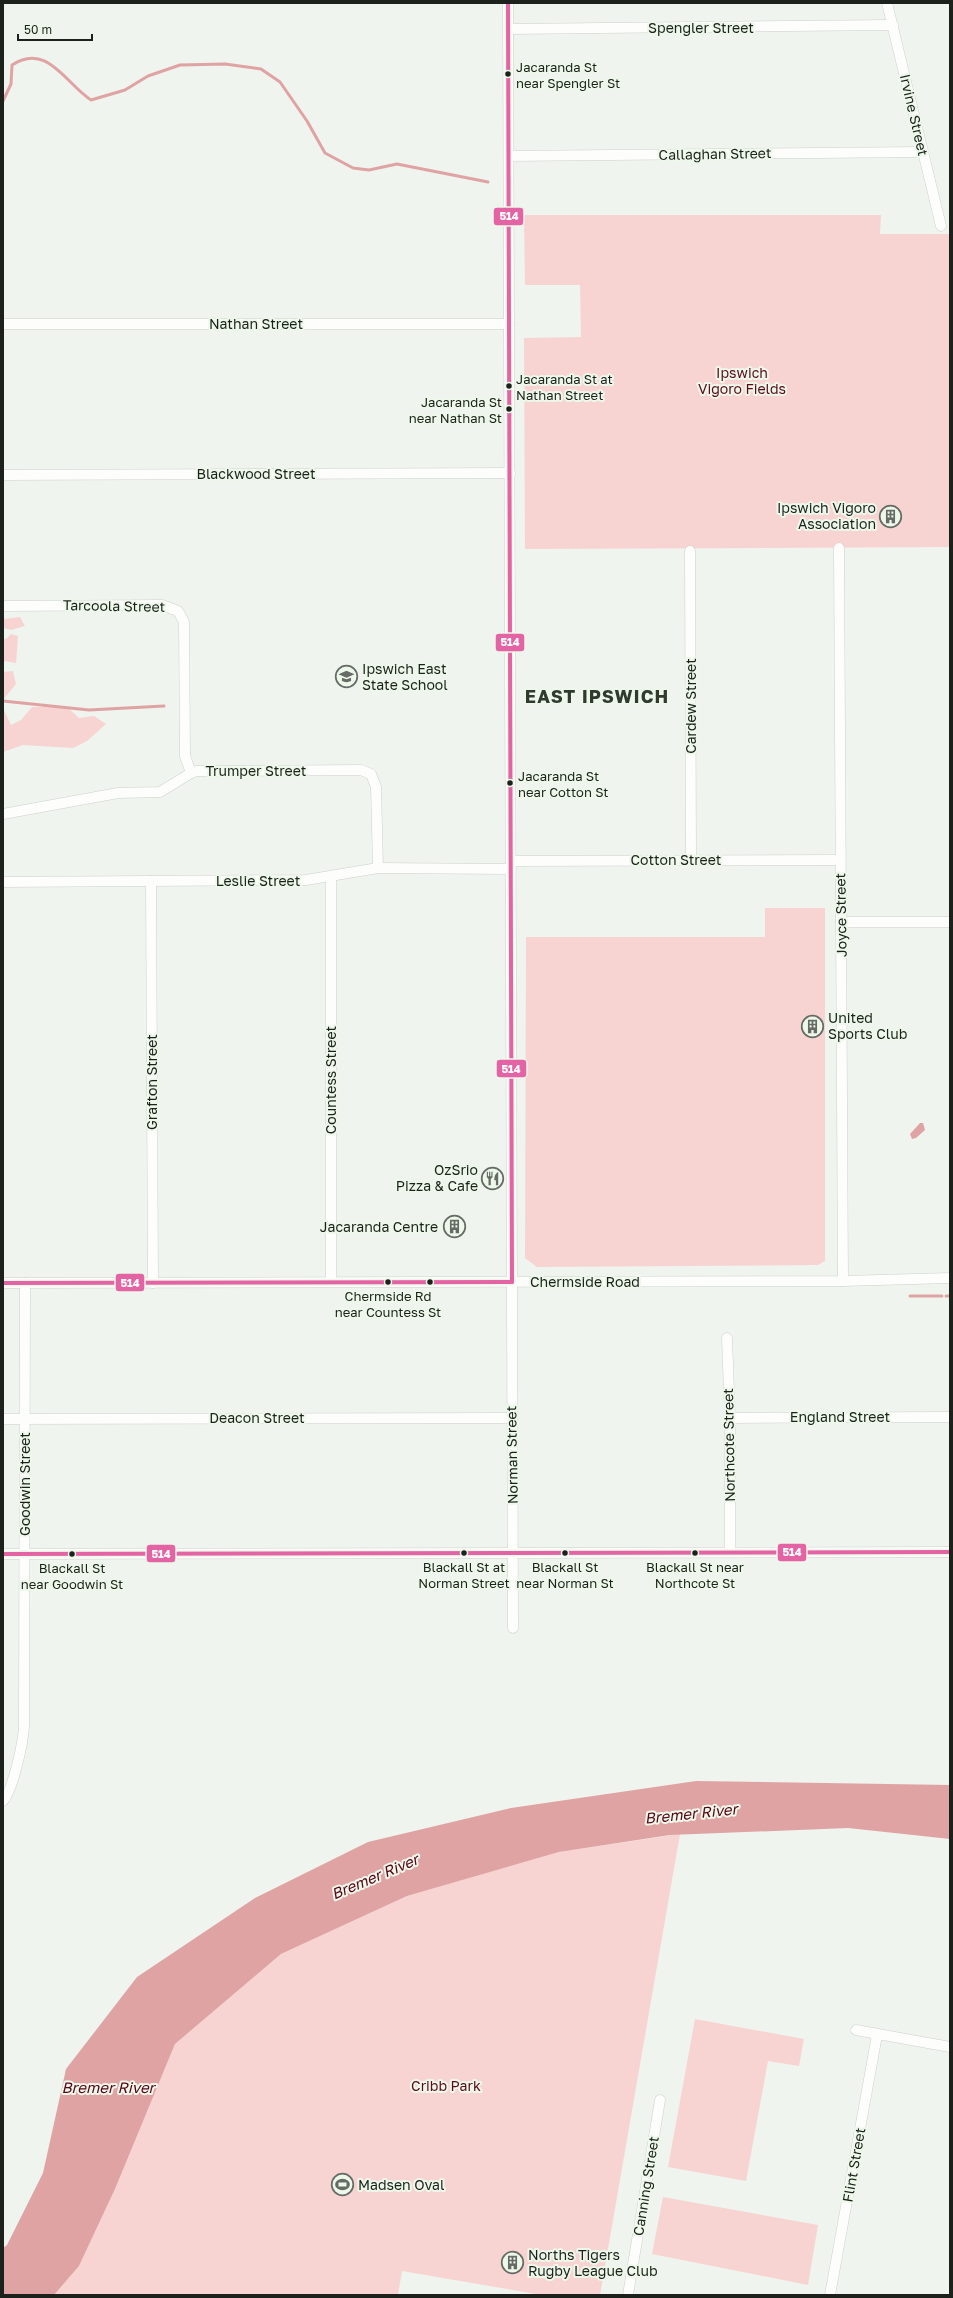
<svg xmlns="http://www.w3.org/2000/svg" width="953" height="2298" viewBox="0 0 953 2298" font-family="'Golos Text',sans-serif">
<rect width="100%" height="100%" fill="#eff4ee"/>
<g fill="#f7d4d2">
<path d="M524,215H881L880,234H950V547L525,549L524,338L581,337L580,285H525Z"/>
<path d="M20,617L25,626L11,630L3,628V619Z"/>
<path d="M11,634L18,636L16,663L3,661V639H6Z"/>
<path d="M13,671L16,684L3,700V672Z"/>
<path d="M32,707H67L79,718L94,716L106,724L87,741L73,748L23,745L3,752V708L11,725L21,720Z"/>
<path d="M765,908H825V1261L818,1265L537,1267L525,1258L526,937H765Z"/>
<path d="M680,1834L600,2295H542L402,2271L398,2295H54L79,2266L115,2189L175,2044L281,1954L407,1896L559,1852Z"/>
<path d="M695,2019L804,2039L799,2066L768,2061L746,2181L668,2167Z"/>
<path d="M663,2197L818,2225L808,2285L652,2254Z"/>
</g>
<g fill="#e0a3a4">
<path d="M923,1123L925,1130L916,1138L912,1139L910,1134L920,1123Z"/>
<path d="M696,1781L950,1785V1839L848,1828L670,1835L559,1852L407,1896L281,1954L175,2044L115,2189L79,2266L54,2295H3V2248L7,2245L43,2173L66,2069L137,1977L255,1898L368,1842L511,1808Z"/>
</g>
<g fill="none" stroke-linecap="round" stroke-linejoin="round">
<g stroke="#e0a3a4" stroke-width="3">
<path d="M3,101L11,84L12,65C47,42 65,83 91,100L125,90L148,76L180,65L225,64L261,69L280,82L307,121L325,153L353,168L369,170L397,164L488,182"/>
<path d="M3,701L89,710L164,706"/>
<path d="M910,1296H942"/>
<path d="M946,1296H950"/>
</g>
<defs>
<g id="minor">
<path d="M508,3L513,1628"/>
<path d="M887,3L941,226"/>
<path d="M509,29L893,25"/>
<path d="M509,156L922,152"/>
<path d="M3,324H509"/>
<path d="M3,475L510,473"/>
<path d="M839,548L843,1281"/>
<path d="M690,551L691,860"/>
<path d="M3,606L162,605L178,611L184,622L185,756L191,773"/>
<path d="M3,814L118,793L160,792L191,773L197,771L361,770L371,774L376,787L378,868"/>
<path d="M511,861L840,860"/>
<path d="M331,878V1282"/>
<path d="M151,881L153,1283"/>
<path d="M3,882L306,880L378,868L511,869"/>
<path d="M841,922H950"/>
<path d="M3,1283L843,1281L950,1278"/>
<path d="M727,1338L730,1418V1552"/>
<path d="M730,1418L950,1417"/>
<path d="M3,1419L512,1418"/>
<path d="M3,1554L950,1552"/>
<path d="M3,1801C13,1790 23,1743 24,1727L25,1283"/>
<path d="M856,2030L950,2047"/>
<path d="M628,2295L660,2100"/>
<path d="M830,2295L877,2035"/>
</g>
</defs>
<use href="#minor" stroke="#cdd1cc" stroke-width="11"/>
<use href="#minor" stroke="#fdfdfc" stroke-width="10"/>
<defs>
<g id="bus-1">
<path d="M508,3L512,1282"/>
<path d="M3,1283L512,1282"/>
<path d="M3,1554L950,1552"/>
</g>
</defs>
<use href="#bus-1" stroke="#edf8ea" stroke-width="7"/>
<use href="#bus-1" stroke="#e463a4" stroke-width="4"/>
</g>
<defs>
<symbol id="building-ring" viewBox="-11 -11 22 22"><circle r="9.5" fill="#edf8ea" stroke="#666b66" stroke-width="1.5"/><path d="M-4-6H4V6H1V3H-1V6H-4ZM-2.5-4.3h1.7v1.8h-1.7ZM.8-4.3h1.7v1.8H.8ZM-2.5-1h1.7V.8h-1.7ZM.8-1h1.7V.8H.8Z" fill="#666b66"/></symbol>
<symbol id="school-ring" viewBox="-11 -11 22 22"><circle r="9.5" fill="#edf8ea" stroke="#666b66" stroke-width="1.5"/><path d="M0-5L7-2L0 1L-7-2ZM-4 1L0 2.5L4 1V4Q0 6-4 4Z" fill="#666b66"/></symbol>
<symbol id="restaurant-ring" viewBox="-11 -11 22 22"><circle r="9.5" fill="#edf8ea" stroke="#666b66" stroke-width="1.5"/><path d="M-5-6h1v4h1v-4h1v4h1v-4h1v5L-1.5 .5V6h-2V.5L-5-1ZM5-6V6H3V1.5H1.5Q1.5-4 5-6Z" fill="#666b66"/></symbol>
<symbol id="stadium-ring" viewBox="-11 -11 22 22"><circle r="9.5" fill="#edf8ea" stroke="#666b66" stroke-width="1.5"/><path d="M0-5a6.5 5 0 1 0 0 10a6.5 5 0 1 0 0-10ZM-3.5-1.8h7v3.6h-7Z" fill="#666b66"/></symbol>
</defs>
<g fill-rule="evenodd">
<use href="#building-ring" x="878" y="504" width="25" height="25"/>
<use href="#school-ring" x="334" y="664" width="25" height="25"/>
<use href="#building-ring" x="800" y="1014" width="25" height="25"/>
<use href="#restaurant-ring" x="480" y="1166" width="25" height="25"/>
<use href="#building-ring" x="442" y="1214" width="25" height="25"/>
<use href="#stadium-ring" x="330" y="2172" width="25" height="25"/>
<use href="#building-ring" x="500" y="2250" width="25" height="25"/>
</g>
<g fill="#1d211c" stroke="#edf8ea" stroke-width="1.5">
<circle cx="508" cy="74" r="3.5"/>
<circle cx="509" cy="386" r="3.5"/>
<circle cx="509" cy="409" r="3.5"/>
<circle cx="510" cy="783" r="3.5"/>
<circle cx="388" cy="1282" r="3.5"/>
<circle cx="430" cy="1282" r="3.5"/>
<circle cx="464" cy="1553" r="3.5"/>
<circle cx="565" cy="1553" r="3.5"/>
<circle cx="695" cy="1553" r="3.5"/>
<circle cx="72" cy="1554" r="3.5"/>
</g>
<g text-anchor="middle" stroke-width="4" stroke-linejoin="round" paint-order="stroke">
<g font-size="13" fill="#1d211c" stroke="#edf8ea">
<text x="516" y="72" text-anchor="start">Jacaranda St<tspan x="516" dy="16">near Spengler St</tspan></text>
<text x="516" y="384" text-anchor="start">Jacaranda St at<tspan x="516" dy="16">Nathan Street</tspan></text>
<text x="502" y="407" text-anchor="end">Jacaranda St<tspan x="502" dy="16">near Nathan St</tspan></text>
<text x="518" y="781" text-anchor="start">Jacaranda St<tspan x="518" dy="16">near Cotton St</tspan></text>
<text x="388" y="1301">Chermside Rd<tspan x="388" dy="16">near Countess St</tspan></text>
<text x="464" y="1572">Blackall St at<tspan x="464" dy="16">Norman Street</tspan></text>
<text x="565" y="1572">Blackall St<tspan x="565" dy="16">near Norman St</tspan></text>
<text x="695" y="1572">Blackall St near<tspan x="695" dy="16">Northcote St</tspan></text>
<text x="72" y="1573">Blackall St<tspan x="72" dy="16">near Goodwin St</tspan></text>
</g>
<g font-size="14" fill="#1d211c" stroke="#edf8ea">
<text x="701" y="33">Spengler Street</text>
<text transform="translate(914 115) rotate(77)" y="5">Irvine Street</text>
<text transform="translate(715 154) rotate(-1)" y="5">Callaghan Street</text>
<text x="256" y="329">Nathan Street</text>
<text x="256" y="479">Blackwood Street</text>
<text transform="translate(114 606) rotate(1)" y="5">Tarcoola Street</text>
<text transform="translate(691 706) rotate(-90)" y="5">Cardew Street</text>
<text x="256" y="776">Trumper Street</text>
<text x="676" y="865">Cotton Street</text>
<text x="258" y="886">Leslie Street</text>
<text transform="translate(841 915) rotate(-91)" y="5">Joyce Street</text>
<text transform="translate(331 1080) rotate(-90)" y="5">Countess Street</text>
<text transform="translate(152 1082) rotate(-90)" y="5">Grafton Street</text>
<text x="585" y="1287">Chermside Road</text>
<text x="840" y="1422">England Street</text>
<text x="257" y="1423">Deacon Street</text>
<text transform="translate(729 1445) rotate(-91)" y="5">Northcote Street</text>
<text transform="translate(512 1455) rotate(-91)" y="5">Norman Street</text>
<text transform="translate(25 1484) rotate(-90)" y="5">Goodwin Street</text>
<text transform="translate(854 2165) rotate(-80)" y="5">Flint Street</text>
<text transform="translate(646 2186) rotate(-81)" y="5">Canning Street</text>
</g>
<g font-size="14" fill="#5c091a" stroke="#edf8ea">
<text x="742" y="378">Ipswich<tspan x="742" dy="16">Vigoro Fields</tspan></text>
<text x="446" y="2091">Cribb Park</text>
</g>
<g font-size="14" fill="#1d211c" stroke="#edf8ea" text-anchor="start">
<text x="876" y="513" text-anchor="end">Ipswich Vigoro<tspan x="876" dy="16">Association</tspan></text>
<text x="362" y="674">Ipswich East<tspan x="362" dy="16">State School</tspan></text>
<text x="828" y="1023">United<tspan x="828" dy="16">Sports Club</tspan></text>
<text x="478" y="1175" text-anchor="end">OzSrio<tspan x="478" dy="16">Pizza &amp; Cafe</tspan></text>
<text x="438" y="1232" text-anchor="end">Jacaranda Centre</text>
<text x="358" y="2190">Madsen Oval</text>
<text x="528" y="2260">Norths Tigers<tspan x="528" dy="16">Rugby League Club</tspan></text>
</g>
<g font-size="15" font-style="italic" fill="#580317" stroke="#edf8ea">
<text transform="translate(691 1814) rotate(-6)" y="5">Bremer River</text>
<text transform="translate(375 1877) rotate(-23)" y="5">Bremer River</text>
<text x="108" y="2093">Bremer River</text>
</g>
<g font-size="18" font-weight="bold" letter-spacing="1" fill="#323a2f" stroke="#edf8ea">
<text x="597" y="703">EAST IPSWICH</text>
</g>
</g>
<g stroke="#edf8ea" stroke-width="1.5">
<rect x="493" y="207" width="31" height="19" rx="4" fill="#e463a4"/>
<rect x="495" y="633" width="30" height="19" rx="4" fill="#e463a4"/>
<rect x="496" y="1059" width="31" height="19" rx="4" fill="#e463a4"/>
<rect x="115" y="1273" width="30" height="19" rx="4" fill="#e463a4"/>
<rect x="777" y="1543" width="30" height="19" rx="4" fill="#e463a4"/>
<rect x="146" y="1544" width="30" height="19" rx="4" fill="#e463a4"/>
</g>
<g font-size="11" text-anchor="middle" font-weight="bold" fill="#fff">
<text x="509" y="220">514</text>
<text x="510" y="646">514</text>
<text x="511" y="1073">514</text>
<text x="130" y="1287">514</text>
<text x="792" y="1556">514</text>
<text x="161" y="1558">514</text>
</g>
<rect width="953" height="2298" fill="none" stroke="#1d211c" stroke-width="8"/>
<path d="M18 34v6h74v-6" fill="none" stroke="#1d211c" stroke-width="2"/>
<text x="24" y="34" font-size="12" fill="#1d211c" stroke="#edf8ea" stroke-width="3" paint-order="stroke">50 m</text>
</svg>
